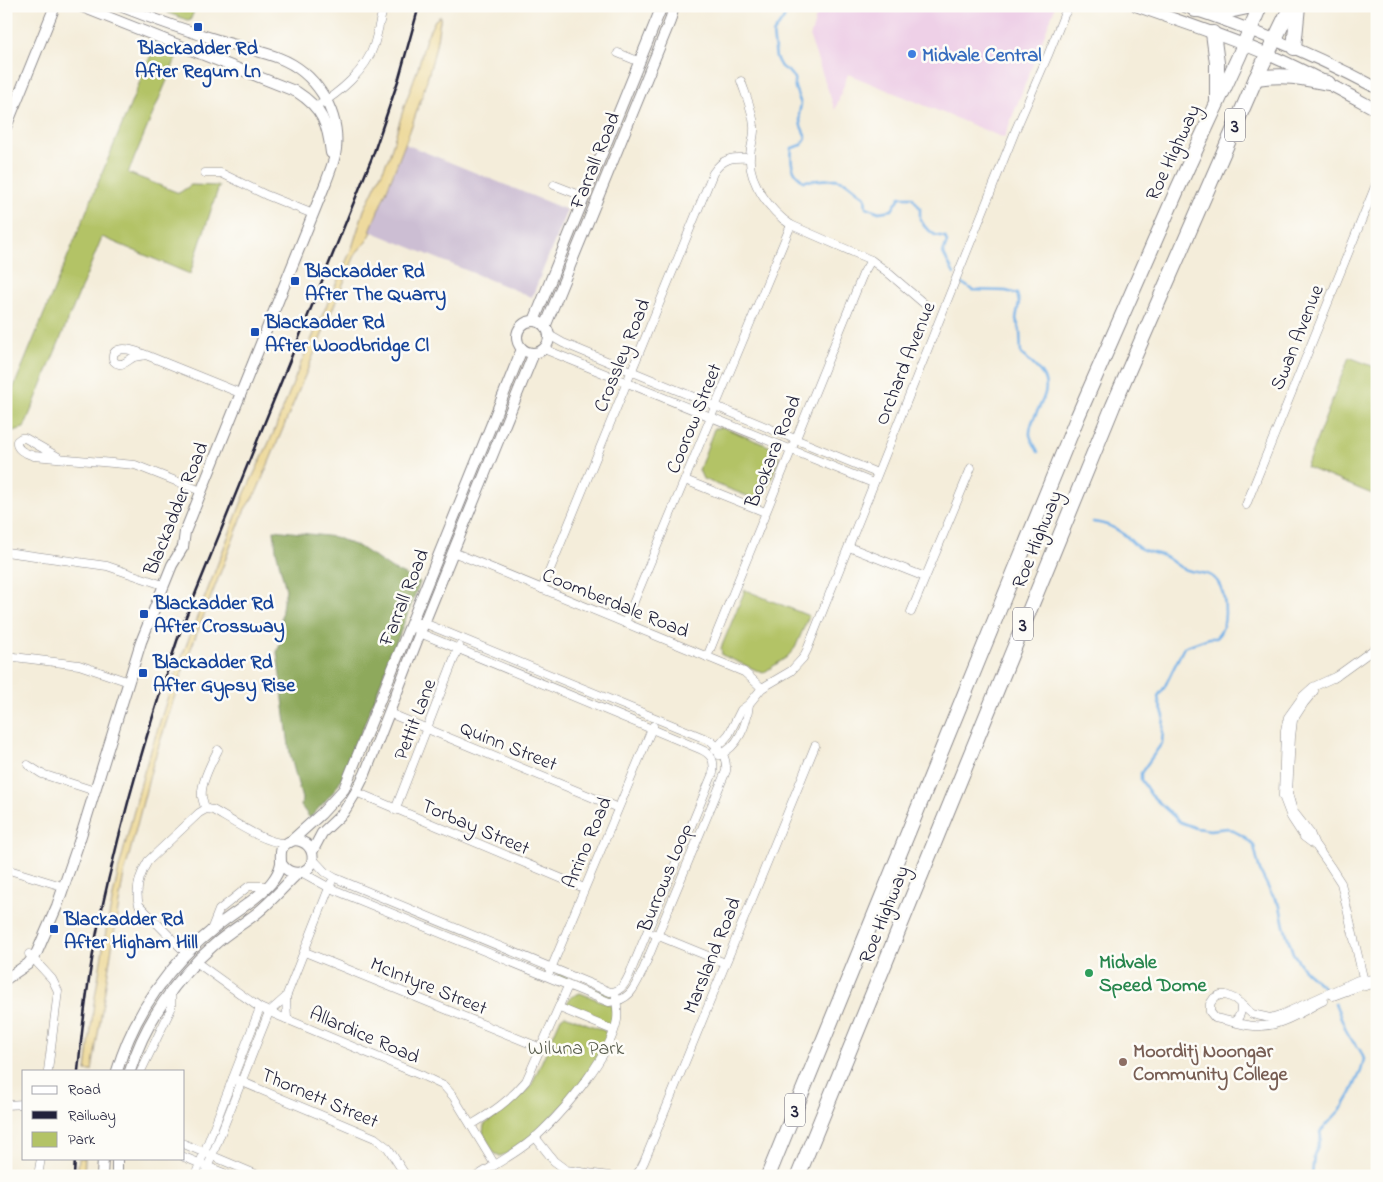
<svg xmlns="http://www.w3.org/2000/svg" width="1383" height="1182" viewBox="0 0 1383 1182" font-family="'Indie Flower',sans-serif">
<rect width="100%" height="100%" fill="#fdfcf7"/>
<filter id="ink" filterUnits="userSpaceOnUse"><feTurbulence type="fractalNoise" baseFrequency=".02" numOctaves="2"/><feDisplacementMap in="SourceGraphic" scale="10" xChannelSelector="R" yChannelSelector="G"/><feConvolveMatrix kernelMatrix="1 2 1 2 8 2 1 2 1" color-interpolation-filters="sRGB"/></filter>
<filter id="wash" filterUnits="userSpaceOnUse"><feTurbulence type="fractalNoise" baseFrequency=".0096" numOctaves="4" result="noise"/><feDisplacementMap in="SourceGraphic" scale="20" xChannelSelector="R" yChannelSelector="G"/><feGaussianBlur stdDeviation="1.12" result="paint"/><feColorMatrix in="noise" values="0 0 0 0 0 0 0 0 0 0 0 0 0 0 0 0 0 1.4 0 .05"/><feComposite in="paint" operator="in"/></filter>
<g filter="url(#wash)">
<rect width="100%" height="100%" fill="#f4edda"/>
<path fill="#eed0e7" d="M819,6H1054V10L1004,138L848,74L835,110L810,38Z"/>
<path fill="#ccbed3" d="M405,144L567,210L532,297L370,231Z"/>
<g fill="#b3c366" stroke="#6a7250">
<path d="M171,6H196L190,21L168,13Z"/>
<path d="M155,45L178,54L128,173L179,193L191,185L219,186L190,274L102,237L24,428L6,433V406Z"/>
<path d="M1349,357L1377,368V496L1306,467Z"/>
<path d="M722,427L776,449L779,458L764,496L755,499L703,479L699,470L714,429Z"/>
<path d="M745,590L809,616L795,648L787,657L763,673L722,655L721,648Z"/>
<path d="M556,973L611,995L613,998L608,999L563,981Z"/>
<path d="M580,993L611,1005L615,1018L611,1025L572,1010L567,1003L571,997Z"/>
<path d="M565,1015L605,1031L609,1038L574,1095L531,1137L506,1154L500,1156L494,1153L483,1133L484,1125L509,1106L531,1086L561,1018Z"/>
</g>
<path fill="#8ea95b" stroke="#58664b" d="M274,530L335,537L361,548L392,569L420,582L346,771L334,791L310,818L301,806L302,799L290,754L277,652L283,636L281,618L283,602L286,590L276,550Z"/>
<g fill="#eeda9e" stroke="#887e6c">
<path d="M441,16C438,30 437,44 433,58C418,117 393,174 370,231L372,232L366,242L356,253L257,491L245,509L185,664L152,767L123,879L92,1071H86L94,1003L107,925L119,868L144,772L174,677L245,493L273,434L301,363L352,248L364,210L389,157L404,107L418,68L426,38L435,20Z"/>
<path d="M79,1158H85L84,1176H77Z"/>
</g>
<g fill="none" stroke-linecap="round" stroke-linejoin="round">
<g stroke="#75b1e7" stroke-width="2.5">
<path d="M786,6L784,18L773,34L776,58L781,67L787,70L794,78L795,88L801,104L799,114L801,126L806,137L802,145L792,148C790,163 792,172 803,181L836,179L846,182L865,197L866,207L879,212L892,210L900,197H912L920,208V219L925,227L935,235L945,237L947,242L943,253L954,274"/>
<path d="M958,280L972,290L1006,291L1017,294L1019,302L1016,319L1020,331L1021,354C1028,360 1036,366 1041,373C1057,394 1028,415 1030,435C1031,440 1036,447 1038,452"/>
<path d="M1093,522C1103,523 1114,527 1122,533C1128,537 1133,544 1139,548C1147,552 1154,553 1161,555C1170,558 1176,566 1184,569C1191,572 1200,572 1207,574C1223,579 1225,598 1225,613C1225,622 1223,631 1216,638H1209L1184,647L1164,688L1158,696L1159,703L1164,716L1162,743L1141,773V780L1151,795L1180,822L1196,828L1210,830L1228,828L1243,836L1254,846L1260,871L1271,893L1280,906L1284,926L1293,953L1305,971L1327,990"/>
<path d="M1312,1176L1314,1155L1321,1138L1320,1132L1343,1107L1350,1095L1361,1071L1364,1059L1360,1050L1349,1037L1335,1003"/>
</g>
</g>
</g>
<g filter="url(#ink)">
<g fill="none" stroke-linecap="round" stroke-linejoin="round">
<defs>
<g id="street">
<path d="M618,53L640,62"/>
<path d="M741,81C746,96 753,111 754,126C755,137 750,147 750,157C748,182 771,212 791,225L871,260L886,271L928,307"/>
<path d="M316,107C339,93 366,71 374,45C378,32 380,19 384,6"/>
<path d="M205,173H221L266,195L313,214"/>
<path d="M554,185L585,197"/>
<path d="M549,335L563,343L877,473"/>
<path d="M544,349L873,483"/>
<path d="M146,355C138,352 127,347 118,350C111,353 111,363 119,364C125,365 129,359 134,357C138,356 142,356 146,355L240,393"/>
<path d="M60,458L25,438H21L17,441C16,451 26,453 34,456L135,465L201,491"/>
<path d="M685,480L765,512"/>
<path d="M1246,505L1377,182"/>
<path d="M849,547L925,577"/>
<path d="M6,552L107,566L163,585"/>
<path d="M453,552L744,672L762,688"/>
<path d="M542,589L713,173C723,158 732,157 749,158"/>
<path d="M911,612L971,468"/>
<path d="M625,623L791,225"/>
<path d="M6,656L79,665L129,682"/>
<path d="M707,657L863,274L871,260"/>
<path d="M1337,676L1313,687L1303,696L1288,717L1285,730L1283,796L1291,817L1304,837L1316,846L1330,866L1341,883L1365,986"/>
<path d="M1334,678L1377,647"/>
<path d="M1314,691L1304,703L1293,720L1291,737L1288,793L1293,811L1310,833L1315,845"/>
<path d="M389,713L618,808"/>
<path d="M715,750L729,734L741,710L749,704L762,688L791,671L803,658L807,650L1016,129L1048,55L1064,15L1070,6"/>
<path d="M719,755C739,747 747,724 749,704"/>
<path d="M28,765L42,774L95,791"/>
<path d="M356,792L584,888"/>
<path d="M206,809C204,806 203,801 202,797C200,784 212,761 218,750"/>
<path d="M395,810L459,646"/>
<path d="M312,858L325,872L335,878L610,992C624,992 628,977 633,966L713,773C715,761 712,754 700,749L420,633L411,625"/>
<path d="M6,869L65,887"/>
<path d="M301,872L330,888L609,1002C630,1001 635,987 643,970L726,771C727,757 721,750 711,741L424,623H412"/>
<path d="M211,930L219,910L249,886H268"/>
<path d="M654,934L725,963"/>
<path d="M305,952L541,1048"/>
<path d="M186,953L139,905C135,890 140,874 148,861L199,813L206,809L213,810C231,820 267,845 287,843"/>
<path d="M29,954L52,979L58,991L48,1071"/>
<path d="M196,962L260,1008L423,1076L444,1086L453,1096L495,1165"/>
<path d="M550,971L653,726"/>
<path d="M1333,996L1360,986L1377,984"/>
<path d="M1240,1003C1242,1011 1240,1018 1233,1022L1215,1018L1210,1012V1004L1214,998L1220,995H1226L1235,999L1252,1014L1270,1018L1283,1014L1358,980L1377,979"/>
<path d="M560,1008L613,1030"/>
<path d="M287,1019L286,997L331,883"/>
<path d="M1233,1022C1242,1024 1252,1027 1261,1026C1282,1026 1304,1010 1323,1001"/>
<path d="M141,1071L171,1009V991"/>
<path d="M233,1078L375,1138L388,1148L406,1176"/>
<path d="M6,1105L24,1104"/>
<path d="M471,1125C493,1112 509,1101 526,1081L568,986"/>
<path d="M535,1137L554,1161L566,1170L609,1176"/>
<path d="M184,1144L260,1176"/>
<path d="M184,1157L231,1176"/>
<path d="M38,1176L41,1158"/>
<path d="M195,1176L260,1008"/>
<path d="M204,1176L269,1012L286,997"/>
<path d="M477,1176C499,1162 524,1149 543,1130C568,1106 611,1054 617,1020C618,1012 617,1005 616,997"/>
<path d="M635,1176L640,1170L644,1162L815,746"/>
</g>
<g id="secondary">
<path d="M80,6L297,92C322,108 328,124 331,153"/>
<path d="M6,127L55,6"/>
<path d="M534,321L662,6"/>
<circle cx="533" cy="337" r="16"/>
<path d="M545,327L670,21L674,6"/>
<path d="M290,842L321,814L344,789L522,349"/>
<path d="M312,852L322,833L343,813L356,792L365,774L420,633L534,353"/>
<path d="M6,979L28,964L37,952L57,906L79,842L141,642L172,565L183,547L185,532L326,182C330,171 335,160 336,149C340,110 315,72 279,58C261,51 240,47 221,41C187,31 153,19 120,6"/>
<path d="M117,1071C134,1013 170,963 217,926C234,912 257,900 271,883C275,878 280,869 281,863C281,855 279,848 287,843C296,837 309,842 312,853C317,872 291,881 281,863"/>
<path d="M130,1071C145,1022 176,978 214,945C227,933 243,924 257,913C272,901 284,886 298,873"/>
<path d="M102,1176L103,1158"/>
<path d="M117,1176V1158"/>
</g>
<g id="primary">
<path d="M1137,6C1184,23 1232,38 1278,59C1312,74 1344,92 1377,110"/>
<path d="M1184,6C1250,28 1315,55 1377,88"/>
</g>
<g id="highway">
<path d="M1195,10L1229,11L1252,6"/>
<path d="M1213,33L1217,63V100"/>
<path d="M1294,48L1298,6"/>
<path d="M1256,78C1285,74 1299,77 1328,83"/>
<path d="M768,1176L1078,416L1178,188L1239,56L1260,6"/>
<path d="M798,1176L1113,406L1256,78L1291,6"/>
</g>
</defs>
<use href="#street" stroke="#8b888a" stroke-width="9"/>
<use href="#secondary" stroke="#8b888a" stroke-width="12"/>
<use href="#primary" stroke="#8b888a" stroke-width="13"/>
<use href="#highway" stroke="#8b888a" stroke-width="16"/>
<use href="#street" stroke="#fff" stroke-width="8"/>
<use href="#secondary" stroke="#fff" stroke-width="10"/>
<use href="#primary" stroke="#fff" stroke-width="11"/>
<use href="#highway" stroke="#fff" stroke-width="14"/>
<g stroke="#22223b" stroke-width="2.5">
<path d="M78,1071C83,1019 89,968 100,917C121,819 149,724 181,629L373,155L399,78L419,6"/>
<path d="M74,1176L75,1158"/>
</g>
</g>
</g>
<g fill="#1a4fb4" stroke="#fdfcf7" stroke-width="2">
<rect x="193" y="22" width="10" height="10" rx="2.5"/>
<rect x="290" y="276" width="10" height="10" rx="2.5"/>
<rect x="250" y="327" width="10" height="10" rx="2.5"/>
<rect x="139" y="609" width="10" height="10" rx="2.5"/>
<rect x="138" y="668" width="10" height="10" rx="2.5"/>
<rect x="49" y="924" width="10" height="10" rx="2.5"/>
</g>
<circle fill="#3f7fe0" stroke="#fdfcf7" stroke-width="2" cx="912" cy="54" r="5"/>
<circle fill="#2e9e5b" stroke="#fdfcf7" stroke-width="2" cx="1089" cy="973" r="5"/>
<circle fill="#8d6e63" stroke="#fdfcf7" stroke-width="2" cx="1123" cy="1062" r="5"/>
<g text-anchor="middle" stroke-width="5" stroke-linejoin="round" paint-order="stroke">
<g fill="#fdfcf7" stroke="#646373" stroke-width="1">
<rect x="1225" y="108.5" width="20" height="33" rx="4"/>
<rect x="1013" y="607.5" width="20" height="33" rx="4"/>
<rect x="785" y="1093.5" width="20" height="33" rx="4"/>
</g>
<g font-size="19" font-weight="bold" fill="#22223b">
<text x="1235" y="132">3</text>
<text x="1023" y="631">3</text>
<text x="795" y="1117">3</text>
</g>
<g font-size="20" font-weight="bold" fill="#164399" stroke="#fdfcf7" text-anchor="start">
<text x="198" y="54" text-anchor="middle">Blackadder Rd<tspan x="198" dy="23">After Regum Ln</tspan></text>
<text x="305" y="277">Blackadder Rd<tspan x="305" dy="23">After The Quarry</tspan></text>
<text x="265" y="328">Blackadder Rd<tspan x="265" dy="23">After Woodbridge Cl</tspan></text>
<text x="154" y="609">Blackadder Rd<tspan x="154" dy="23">After Crossway</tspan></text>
<text x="153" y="668">Blackadder Rd<tspan x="153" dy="23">After Gypsy Rise</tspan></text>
<text x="64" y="925">Blackadder Rd<tspan x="64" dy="23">After Higham Hill</tspan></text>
</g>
<g font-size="20" font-weight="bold" fill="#366cbe" stroke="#fdfcf7" text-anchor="start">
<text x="922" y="61">Midvale Central</text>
</g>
<g font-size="20" fill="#22223b" stroke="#fdfcf7">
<text transform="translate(1172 152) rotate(-65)" y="7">Roe Highway</text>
<text transform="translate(594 160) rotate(-68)" y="7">Farrall Road</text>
<text transform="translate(1296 337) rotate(-68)" y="7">Swan Avenue</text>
<text transform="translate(621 355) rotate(-68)" y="7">Crossley Road</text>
<text transform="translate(904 363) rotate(-68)" y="7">Orchard Avenue</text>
<text transform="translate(693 418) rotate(-68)" y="7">Coorow Street</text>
<text transform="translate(772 451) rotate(-68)" y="7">Bookara Road</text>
<text transform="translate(175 508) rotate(-68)" y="7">Blackadder Road</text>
<text transform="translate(1036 539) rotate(-68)" y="7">Roe Highway</text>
<text transform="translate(403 597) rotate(-68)" y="7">Farrall Road</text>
<text transform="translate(616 602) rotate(22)" y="7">Coomberdale Road</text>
<text transform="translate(414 719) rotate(-69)" y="7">Pettit Lane</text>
<text transform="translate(509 745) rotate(22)" y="7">Quinn Street</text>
<text transform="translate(476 826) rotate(23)" y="7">Torbay Street</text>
<text transform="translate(586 842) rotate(-67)" y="7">Arrino Road</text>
<text transform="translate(664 877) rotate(-68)" y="7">Burrows Loop</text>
<text transform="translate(883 914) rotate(-68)" y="7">Roe Highway</text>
<text transform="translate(711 955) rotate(-68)" y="7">Marsland Road</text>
<text transform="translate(429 985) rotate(22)" y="7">McIntyre Street</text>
<text transform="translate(365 1034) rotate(23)" y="7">Allardice Road</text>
<text transform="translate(320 1097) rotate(23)" y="7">Thornett Street</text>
</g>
<g font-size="20" font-weight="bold" fill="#27864d" stroke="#fdfcf7" text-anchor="start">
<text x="1099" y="968">Midvale<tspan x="1099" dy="23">Speed Dome</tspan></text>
</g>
<g font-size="20" fill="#555a4a" stroke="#fdfcf7">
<text x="576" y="1054">Wiluna Park</text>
</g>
<g font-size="20" font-weight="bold" fill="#785e54" stroke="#fdfcf7" text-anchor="start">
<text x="1133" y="1057">Moorditj Noongar<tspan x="1133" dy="23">Community College</tspan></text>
</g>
</g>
<rect width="1383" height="1182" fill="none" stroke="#fdfcf7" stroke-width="25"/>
<rect x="22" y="1070" width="162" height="90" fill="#fdfcf7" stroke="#a5a5ac"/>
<rect x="32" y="1086" width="25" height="8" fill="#ffffff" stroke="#a5a5ac"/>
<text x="68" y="1094" font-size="15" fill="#22223b">Road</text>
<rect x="32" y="1111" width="25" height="8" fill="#22223b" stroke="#a5a5ac"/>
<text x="68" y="1120" font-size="15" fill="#22223b">Railway</text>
<rect x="32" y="1132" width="25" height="15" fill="#b3c366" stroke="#a5a5ac"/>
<text x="68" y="1144" font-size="15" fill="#22223b">Park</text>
</svg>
